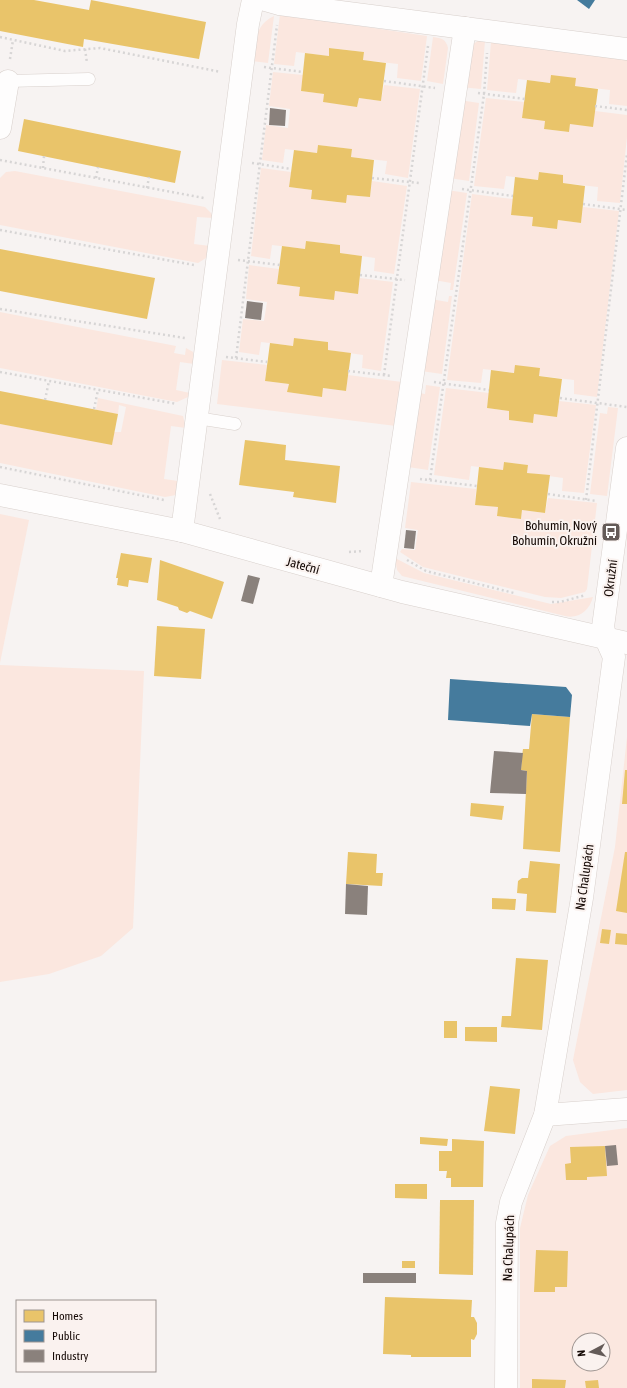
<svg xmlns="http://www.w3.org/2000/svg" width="627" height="1388" viewBox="0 0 627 1388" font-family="'Asap Condensed',sans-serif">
<rect width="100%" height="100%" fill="#f7f3f2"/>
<g fill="#fbe7df" fill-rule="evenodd">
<path d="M280,14L427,36L421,81L397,78L398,64L363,60L364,52L330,48L329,56L296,52L294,66L274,64Z"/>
<path d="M274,16L268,63L251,61C255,42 255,25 274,16Z"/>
<path d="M433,37C441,38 446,39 448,48L443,84L427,81Z"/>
<path d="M478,41H485L481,89L460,87L473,44Z"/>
<path d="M491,42L627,58V106L609,104L610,90L518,79L516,93L487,90Z"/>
<path d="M273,72L303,75L301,91L324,94L323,102L357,106L359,98L381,101L384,85L420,89L408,178L385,174L387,161L351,157L352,149L318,145L317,153L285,149L283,163L262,160L266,125L288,128L290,109L269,106Z"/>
<path d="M486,98L524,102L545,121L544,129L569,132L570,124L595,111L627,115V137L620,203L597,201L598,187L563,183V175L539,172L538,180L506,176L504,189L474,186Z"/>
<path d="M459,100L479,103L469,181L449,178Z"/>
<path d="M261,168L291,172L289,187L312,190L311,199L345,203L347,195L370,197L372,181L407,186L394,274L374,271L375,258L340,253V245L306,241L305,249L272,245L270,259L251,256Z"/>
<path d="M15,171L205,207L211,213L213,218L197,217L194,244L210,246L206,258L198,263L0,225V178L6,172Z"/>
<path d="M447,190L467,193L453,290H450L451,283L434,280Z"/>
<path d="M472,194L513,199L511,215L533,217V226L557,229L558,220L581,223L583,207L619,211L597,397L574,394V380L483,369L481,383L447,380Z"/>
<path d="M249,265L279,269L277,284L358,294L360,278L393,282L381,371L362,368L363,355L328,350V342L294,338L293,346L261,342L259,355L239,352L243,319L264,321L267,302L246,299Z"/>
<path d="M449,296H452L442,374L421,371L431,299L448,302Z"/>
<path d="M0,312L176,346L174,353L185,355L186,348L193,352L194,364L180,362L176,390L190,393L188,397L177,402L0,368Z"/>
<path d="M222,360L267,365L265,381L289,384L288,392L322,397L323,388L346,391L348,375L402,382L396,426L217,404Z"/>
<path d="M426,385L440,387L428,470L408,467L419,393L425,394Z"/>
<path d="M446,388L489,393L487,408L509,411V420L533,423L534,414L557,416L559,401L596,405L584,493L562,491L563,478L527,473L528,465L504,462L503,470L471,466L469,480L434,475Z"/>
<path d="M98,398L183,416L186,428L171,426L164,479L178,481L176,495L165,497L0,463V424L112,444L114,432H121L126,407L119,405L118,414L96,410Z"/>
<path d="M608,407L618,408L607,496L590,494L600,413L607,414Z"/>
<path d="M411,482L476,489L475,505L498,507L497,516L521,519L522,510L545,513L548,498L597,503L587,589L585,592L561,598L545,597L423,567L400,552L402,549L415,550L418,530L405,528Z"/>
<path d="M0,514L29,520L0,663Z"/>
<path d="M395,558L424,573L551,604L593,597C589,611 579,619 565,616L402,576L397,570Z"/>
<path d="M0,665L144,671L133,928L101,956L49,974L0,982Z"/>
<path d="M627,737V1090L593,1094L580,1082L573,1060L615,847Z"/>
<path d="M627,1128V1388H520V1228L528,1195L550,1146L566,1136ZM579,1340H603V1364H579Z"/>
</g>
<g fill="#e9c46a">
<path d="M0,0H34L89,10L91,0L206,22L199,59L84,39L83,47L0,31Z"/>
<path d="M329,48L364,52L363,60L386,63L381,101L359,98L357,107L323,102L324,94L301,91L305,53L329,56Z"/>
<path d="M551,75L576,78L575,86L598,89L593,127L570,124L569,132L544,129L545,121L522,118L527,80L550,83Z"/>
<path d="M24,119L181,151L175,183L18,151Z"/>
<path d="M318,145L352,149L351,157L374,160L370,197L347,195L346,203L311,199L312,190L289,187L294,150L317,153Z"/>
<path d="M539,172L563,175V183L585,186L581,223L558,220L557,229L532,226L533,217L511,215L515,177L538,180Z"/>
<path d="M306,241L340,245V253L362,256L358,294L335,291L334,300L299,296L300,287L277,284L282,246L305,249Z"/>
<path d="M0,249L155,278L147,319L0,291Z"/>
<path d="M294,338L328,342V350L351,353L346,391L323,388L322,397L287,392L289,384L265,381L270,343L293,346Z"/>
<path d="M515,365L540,368L539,376L562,379L557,417L534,414L533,423L509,420V411L487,408L491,370L514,373Z"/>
<path d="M0,391L118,414L112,445L0,424Z"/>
<path d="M245,440L286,445L285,460L340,466L336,503L293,497L294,492L239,485Z"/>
<path d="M504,462L528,465L527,473L550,475L545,513L522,510L521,519L497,516L498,507L475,505L479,467L503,470Z"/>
<path d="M121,553L152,558L148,583L129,580L128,587L117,585L118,578H116Z"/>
<path d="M160,560L224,582L212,619L190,611L187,613L179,610L178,607L157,600Z"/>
<path d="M157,626L205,629L201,679L154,676Z"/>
<path d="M532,714L570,717L560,852L523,849L527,771L521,770L522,756L523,749H529Z"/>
<path d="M625,770H627V804H622Z"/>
<path d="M471,803L504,806L502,820L470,816Z"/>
<path d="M348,852L377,854L376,873H383L382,886L346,884Z"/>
<path d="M625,852H627V913L616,911Z"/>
<path d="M530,861L560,864L556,913L526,911L527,894L517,893L518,881L522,878H528Z"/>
<path d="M492,898L516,899L515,910L492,909Z"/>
<path d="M602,929L611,930L609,944L600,943Z"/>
<path d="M616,933L627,934V945L615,944Z"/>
<path d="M516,958L548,960L542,1030L501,1027L502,1016H511Z"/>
<rect x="444" y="1021" width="13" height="17"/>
<path d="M465,1027H497V1042L465,1041Z"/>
<path d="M490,1086L520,1089L515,1134L484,1131Z"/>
<path d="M420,1137L448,1139L447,1146L420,1144Z"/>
<path d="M452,1139L484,1141L483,1187H451V1178H446L447,1171H439V1151H452Z"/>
<path d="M605,1146L607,1176L587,1177V1180H566L565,1164L571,1163L570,1147Z"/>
<path d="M395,1184H427V1199L395,1198Z"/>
<path d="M440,1200H474L473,1275L439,1274Z"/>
<path d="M536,1250L568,1251L567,1287H555V1292H534Z"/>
<rect x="402" y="1261" width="13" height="7"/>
<path d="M385,1297L472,1300L471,1317H474L477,1323V1334L474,1340L471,1339V1357H411V1355L383,1354Z"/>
<path d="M532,1379L566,1380L565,1388H532Z"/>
<path d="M598,1380L599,1388H586L585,1381Z"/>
</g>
<g fill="#457b9d">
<path d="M577,0H595L589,9Z"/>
<path d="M450,679L566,687L572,695L570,717L532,714L530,726L448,720Z"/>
</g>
<g fill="#8a817c">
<path d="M270,108L286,110L285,126L269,125Z"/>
<path d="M247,301L263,303L261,320L245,318Z"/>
<path d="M406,530L416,531L414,549L404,548Z"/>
<path d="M248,575L260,578L253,604L241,601Z"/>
<path d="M494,751L523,753L521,770L527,771L526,794L490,793Z"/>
<path d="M346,884L368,886L367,915L345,914Z"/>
<path d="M616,1145L618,1165L607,1166L605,1146Z"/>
<rect x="363" y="1273" width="53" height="10"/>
</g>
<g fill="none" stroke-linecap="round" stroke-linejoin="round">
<defs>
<g id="service">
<path d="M8,81L89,79"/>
<path d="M197,418L235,424"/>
</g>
<g id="minor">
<path d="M265,0L279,4L627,49"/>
<path d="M0,128L8,81"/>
<path d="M0,495L182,531L402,592L627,643"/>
<path d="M182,531L248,24L253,0"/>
<path d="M381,586L465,28"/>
<path d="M545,1115L627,1109"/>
<path d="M506,1388L507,1223L511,1202L545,1115L582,898L614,657L606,639L603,627L627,448"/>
</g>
</defs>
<use href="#service" stroke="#d8d0cc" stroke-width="13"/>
<use href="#minor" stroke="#d8d0cc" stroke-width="23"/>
<g stroke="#d7d5d5" stroke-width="2.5" stroke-dasharray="2 3" stroke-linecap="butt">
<path d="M0,37L65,51L100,48L221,72"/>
<path d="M85,49L87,63"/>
<path d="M10,59L13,40"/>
<path d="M264,67L303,72"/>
<path d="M384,81L435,88"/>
<path d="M478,93L525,99"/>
<path d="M595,106L627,110"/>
<path d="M0,160L204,198"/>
<path d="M252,163L291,169"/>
<path d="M43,168L44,156"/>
<path d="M96,178L98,167"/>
<path d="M372,178L419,183"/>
<path d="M147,188L149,177"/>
<path d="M462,189L513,196"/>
<path d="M583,204L627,210"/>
<path d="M0,230L194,265"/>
<path d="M238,260L280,265"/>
<path d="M360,275L405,280"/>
<path d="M0,309L185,338"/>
<path d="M226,357L267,362"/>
<path d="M236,358L277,25"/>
<path d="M348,371L392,376"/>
<path d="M0,372L177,404"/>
<path d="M384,375L428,46"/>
<path d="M434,382L489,390"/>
<path d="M560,398L627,407"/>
<path d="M45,400L49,381"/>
<path d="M94,409L98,390"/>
<path d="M0,467L164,500"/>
<path d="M420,479L477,486"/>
<path d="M430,480L484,94L487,53"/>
<path d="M210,494L220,519"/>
<path d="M548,494L597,501"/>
<path d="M586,500L627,154"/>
<path d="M349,552L364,551"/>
<path d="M407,560L426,571L514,593"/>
<path d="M552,602H560L586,595"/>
</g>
<use href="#service" stroke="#fefdfd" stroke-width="12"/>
<use href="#minor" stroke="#fefdfd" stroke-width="22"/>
</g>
<defs>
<symbol id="bus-square" viewBox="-11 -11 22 22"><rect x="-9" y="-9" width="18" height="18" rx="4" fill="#645b58" stroke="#faf2ef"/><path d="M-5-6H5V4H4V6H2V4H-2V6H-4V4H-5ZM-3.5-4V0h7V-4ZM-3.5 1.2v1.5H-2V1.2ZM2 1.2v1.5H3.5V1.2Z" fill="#fff"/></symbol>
</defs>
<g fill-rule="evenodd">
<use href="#bus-square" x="600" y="521" width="22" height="22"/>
</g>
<g text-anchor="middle" stroke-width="4" stroke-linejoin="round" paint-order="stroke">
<g font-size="13" fill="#150905" stroke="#faf2ef" text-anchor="end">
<text x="597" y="530">Bohumín, Nový<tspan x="597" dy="15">Bohumín, Okružní</tspan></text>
</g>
<g font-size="13" fill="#150905" stroke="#faf2ef">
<text transform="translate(303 565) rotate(15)" y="5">Jateční</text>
<text transform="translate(610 578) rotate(-83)" y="5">Okružní</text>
<text transform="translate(584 877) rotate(-82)" y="5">Na Chalupách</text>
<text transform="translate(508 1248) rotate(-88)" y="5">Na Chalupách</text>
</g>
</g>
<rect x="16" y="1300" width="140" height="72" fill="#faf2ef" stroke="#9e9591"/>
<rect x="24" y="1310" width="20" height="12" fill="#e9c46a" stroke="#9e9591"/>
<text x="52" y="1320" font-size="12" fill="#150905">Homes</text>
<rect x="24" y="1330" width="20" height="12" fill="#457b9d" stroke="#9e9591"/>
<text x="52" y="1340" font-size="12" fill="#150905">Public</text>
<rect x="24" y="1350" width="20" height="12" fill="#8a817c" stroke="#9e9591"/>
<text x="52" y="1360" font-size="12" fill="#150905">Industry</text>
<g transform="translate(591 1352) rotate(263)"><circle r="19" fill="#faf2ef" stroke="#9e9591"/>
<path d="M0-3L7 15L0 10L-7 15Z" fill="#645b58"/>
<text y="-6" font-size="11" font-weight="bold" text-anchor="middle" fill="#150905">N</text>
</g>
</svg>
